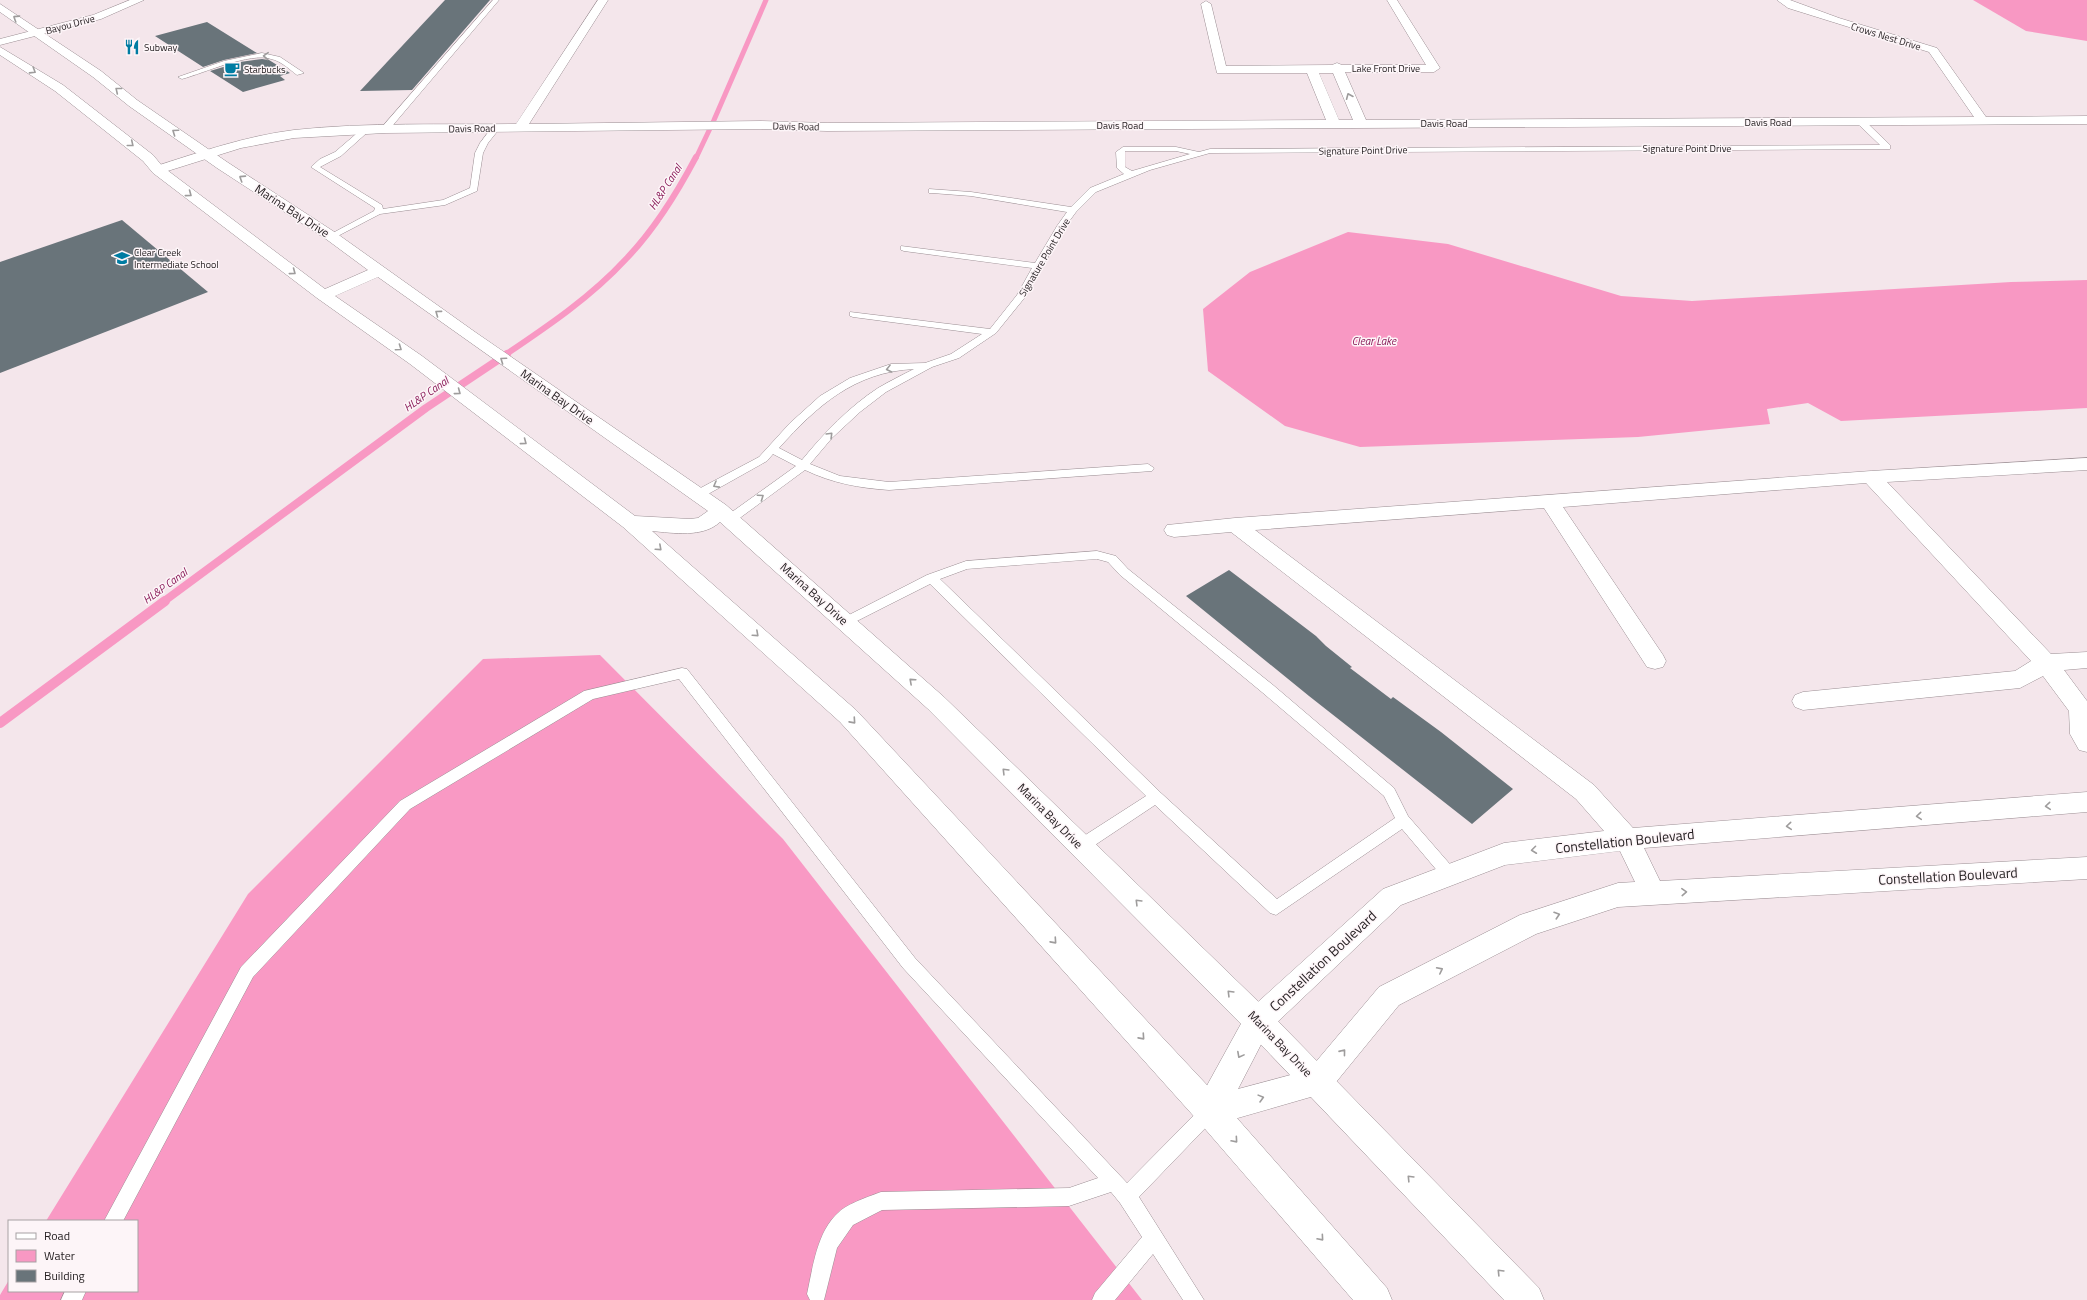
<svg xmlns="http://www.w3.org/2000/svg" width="2087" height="1300" viewBox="0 0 2087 1300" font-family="'Titillium Web',sans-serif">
<rect width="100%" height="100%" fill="#f4e6eb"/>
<path fill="#f999c4" d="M600,655L783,839L1142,1300H0V1295L9,1280V1291H137V1221H46L248,894L483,659Z"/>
<g fill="#f898c3">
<path d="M1973,0H2087V41L2026,31Z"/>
<path d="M1348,232L1448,244L1621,296L1692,301L2011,282L2087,280V408L1841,421L1808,403L1767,409L1770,424L1638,437L1360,447L1285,426L1208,371L1203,309L1250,272Z"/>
</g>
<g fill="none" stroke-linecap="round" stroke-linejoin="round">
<path stroke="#f898c3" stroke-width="5" d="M696,158L714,120L766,0"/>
<path stroke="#f898c3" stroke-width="6" d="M505,355C548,326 591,297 626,259C655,229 677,193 696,157"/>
<path stroke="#f898c3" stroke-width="8" d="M163,602L426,408L507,354"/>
<path stroke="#f898c3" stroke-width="10" d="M0,723L165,601"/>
</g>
<g fill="#69747a">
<path d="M445,0H490L412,90L360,91Z"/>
<path d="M207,22L257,53L224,60L203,67L155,36Z"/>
<path d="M262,59L269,60L290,73L280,76L285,80L243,92L210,71L240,62Z"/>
<path d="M122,220L208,292L0,373V262Z"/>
<path d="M1229,570L1316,636L1326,646L1352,667L1350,668L1391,699L1393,697L1441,732L1513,789L1472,824L1309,696L1186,596Z"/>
</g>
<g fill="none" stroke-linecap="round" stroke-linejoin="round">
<defs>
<g id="lane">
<path d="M493,0H499L388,131H382V127Z"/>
<path d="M262,53L280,57L304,73L297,75C289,69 281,61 271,59C250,52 204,73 182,79L178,77L224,61Z"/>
<path d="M1857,119H1863L1890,145V149L1210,153L1150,170L1096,192L1076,212L1065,227L1026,296L996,333L959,358L932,367L886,392L860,412L832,438L810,464L840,476L889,482L1148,464L1154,468L1152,471L889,490C859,488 832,483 805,470L733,523H725L723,520L725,517L796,466L773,454L767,461L701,498L697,499L691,495L693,492L759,457L790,423L820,396L850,378L891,364L925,363L951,354L982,334L853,317L850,316V312L990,329L1017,295L1032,268L904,251L901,250V246L1035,263L1057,226L1067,212L971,196L932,193H929V189L971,192L1071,207L1090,188L1124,174L1117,168L1116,152L1123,147H1176L1199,152L1210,149L1880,145L1857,123ZM1125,151H1176L1190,154L1132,171L1125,167ZM914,369C902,375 890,381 878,388C849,407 824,433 802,460L779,448C817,406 854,372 914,369Z"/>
<path d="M493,126L500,128L488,143L483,153L477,191L445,205L380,214L334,238L331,239L327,236L374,211L375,208L311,167L320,159L335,152L363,128L370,130L341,156L320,167L382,205L383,209L443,200L470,188L475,153L480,143Z"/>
<path d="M1097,551L1116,556L1128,569L1273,685L1394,788L1408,816L1455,870L1458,875L1455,880L1450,882L1445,880L1402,829L1276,915L1270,913L1155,805L1086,851L1081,852L1076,851L1073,846L1076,841L1146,796L930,584L849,625H841L839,622L841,619L927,575L966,561ZM1097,559L1108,562L1120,575L1263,693L1384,796L1395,818L1277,899L1161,793L940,579L967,569Z"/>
<path d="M682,668L687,669L915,958L1127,1183L1204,1105L1210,1102L1216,1105L1219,1111L1216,1117L1139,1197L1204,1300H1183L1153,1254L1115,1300H1092L1095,1293L1142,1237L1120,1203L1111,1192L1069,1206L882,1210L853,1225L837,1248L824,1300H810L807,1294C813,1267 817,1231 839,1212C847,1204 870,1196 881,1192L1069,1188L1098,1178L903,968L679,679L593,699L410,809L253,977L123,1221H104L241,967L400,801L584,691Z"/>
<path d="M65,1291H86L82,1300H61Z"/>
</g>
<g id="street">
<path d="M130,0H144L101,19L0,45V39L93,15Z"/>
<path d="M598,0H608L529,124L760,121L827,123L1326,120L1307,73H1217L1201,4L1206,1L1211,4L1226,66L1332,65L1337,63L1342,65H1426L1387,0H1397L1440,68L1434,72H1345L1366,120L1974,117L1929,52L1788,8L1777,0H1790L1839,18L1937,48L1986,117L2087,116V124L827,131L760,129L385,133L294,138L241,148L158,174L151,170L153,167C200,152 246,136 294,130C368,122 443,125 516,124ZM1319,73H1333L1353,120H1339Z"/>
<path d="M2087,458V470L1887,482L2051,654L2087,652V668L2064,670L2087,701V752L2079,750L2070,734L2069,711L2043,676L2020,688L1803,710L1795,707L1792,701L1795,695L1803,692L2015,671L2031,661L1866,483L1563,507L1663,655L1666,661L1663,667L1655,669L1647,667L1544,508L1255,530L1594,785L1633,828L2087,792V812L1644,848L1660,881L2087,857V879L1618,907L1536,934L1399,1005L1328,1092L1210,1126L1199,1122L1195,1111L1199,1100L1248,1011L1383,889L1504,843L1604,831L1576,799L1231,532L1174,537L1167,535L1164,530L1167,525L1235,518L1871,471ZM1620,851L1635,882L1618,883L1520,915L1379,987L1309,1070L1238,1089L1268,1031L1401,905L1505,865Z"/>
</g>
<path id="secondary" d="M0,4L101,71L137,100L227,162L336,233L475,332L726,505L944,697L1268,1011L1539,1288L1544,1300H1504L1248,1031L928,709L720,522C703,538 673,533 652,531L856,710L1221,1100L1387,1288L1392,1300H1353L1199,1122L840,722L623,527L410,364L317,298L153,173L143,161L55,91L0,55V47L63,85L153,155L163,167L325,289L368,270L326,239L217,168L129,106L93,77L0,12ZM378,277L708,511L698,518L690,519L635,516L422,356L335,296Z"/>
</defs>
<use href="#lane" stroke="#9b8e93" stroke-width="1"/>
<use href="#street" stroke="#9b8e93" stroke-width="1"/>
<use href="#secondary" stroke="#9b8e93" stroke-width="1"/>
<use href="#lane" fill="#fff" fill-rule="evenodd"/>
<use href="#street" fill="#fff" fill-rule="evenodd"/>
<use href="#secondary" fill="#fff" fill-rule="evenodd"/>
</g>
<defs><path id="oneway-chevron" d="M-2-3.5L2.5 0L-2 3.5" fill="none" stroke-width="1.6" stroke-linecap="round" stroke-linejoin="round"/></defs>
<g stroke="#9e9c9c">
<use href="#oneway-chevron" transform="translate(16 18) rotate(-147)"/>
<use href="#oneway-chevron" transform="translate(266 56) rotate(-177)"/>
<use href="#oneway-chevron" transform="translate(33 71) rotate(32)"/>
<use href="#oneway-chevron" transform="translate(118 90) rotate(-141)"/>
<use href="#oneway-chevron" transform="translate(1349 96) rotate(-113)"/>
<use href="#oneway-chevron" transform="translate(175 132) rotate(-145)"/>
<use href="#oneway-chevron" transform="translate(131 144) rotate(39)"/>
<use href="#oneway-chevron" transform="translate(242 178) rotate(-147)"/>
<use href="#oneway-chevron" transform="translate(189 194) rotate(37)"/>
<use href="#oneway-chevron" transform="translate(293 272) rotate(37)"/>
<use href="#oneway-chevron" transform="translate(438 313) rotate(-144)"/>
<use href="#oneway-chevron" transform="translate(399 348) rotate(35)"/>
<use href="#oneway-chevron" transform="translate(503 360) rotate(-145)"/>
<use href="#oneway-chevron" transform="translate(889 369) rotate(166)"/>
<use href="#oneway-chevron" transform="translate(458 392) rotate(37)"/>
<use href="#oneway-chevron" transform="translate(830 435) rotate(-45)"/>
<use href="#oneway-chevron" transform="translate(524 442) rotate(37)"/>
<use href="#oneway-chevron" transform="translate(716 485) rotate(151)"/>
<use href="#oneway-chevron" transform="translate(761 497) rotate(-35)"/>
<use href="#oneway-chevron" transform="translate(659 548) rotate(42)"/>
<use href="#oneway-chevron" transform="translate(756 634) rotate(42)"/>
<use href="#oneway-chevron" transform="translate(912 681) rotate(-138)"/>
<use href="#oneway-chevron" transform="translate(853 721) rotate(48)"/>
<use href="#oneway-chevron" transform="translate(1005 771) rotate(-135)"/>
<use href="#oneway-chevron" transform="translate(2048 806) rotate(175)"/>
<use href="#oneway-chevron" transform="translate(1919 816) rotate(175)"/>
<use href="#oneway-chevron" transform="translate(1789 826) rotate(175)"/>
<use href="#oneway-chevron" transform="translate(1534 850) rotate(173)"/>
<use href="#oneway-chevron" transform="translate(1684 892) rotate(-3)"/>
<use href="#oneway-chevron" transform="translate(1138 902) rotate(-135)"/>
<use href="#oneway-chevron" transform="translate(1557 915) rotate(-18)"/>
<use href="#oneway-chevron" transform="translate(1054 941) rotate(48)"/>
<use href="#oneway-chevron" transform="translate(1440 970) rotate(-27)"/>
<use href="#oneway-chevron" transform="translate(1230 993) rotate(-135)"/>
<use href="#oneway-chevron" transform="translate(1142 1037) rotate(48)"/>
<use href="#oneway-chevron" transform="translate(1343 1052) rotate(-51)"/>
<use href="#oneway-chevron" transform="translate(1240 1055) rotate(118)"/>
<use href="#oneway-chevron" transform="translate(1261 1098) rotate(-15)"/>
<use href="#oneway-chevron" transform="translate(1235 1140) rotate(49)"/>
<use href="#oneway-chevron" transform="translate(1410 1178) rotate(-134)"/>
<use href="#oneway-chevron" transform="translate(1321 1238) rotate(49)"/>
<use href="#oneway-chevron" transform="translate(1500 1272) rotate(-134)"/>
</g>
<defs>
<symbol id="restaurant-bare" viewBox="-9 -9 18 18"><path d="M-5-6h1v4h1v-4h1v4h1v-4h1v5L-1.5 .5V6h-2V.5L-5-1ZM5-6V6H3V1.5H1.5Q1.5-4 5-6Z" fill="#007ca2" stroke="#fdf5f8" stroke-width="2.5" paint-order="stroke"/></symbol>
<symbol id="cafe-bare" viewBox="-9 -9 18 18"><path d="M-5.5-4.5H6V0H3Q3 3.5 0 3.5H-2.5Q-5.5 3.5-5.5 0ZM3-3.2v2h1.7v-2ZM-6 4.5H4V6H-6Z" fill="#007ca2" stroke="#fdf5f8" stroke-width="2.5" paint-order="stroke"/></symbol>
<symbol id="school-bare" viewBox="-9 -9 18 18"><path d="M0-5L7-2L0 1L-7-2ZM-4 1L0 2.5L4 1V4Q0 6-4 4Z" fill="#007ca2" stroke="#fdf5f8" stroke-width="2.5" paint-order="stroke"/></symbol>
</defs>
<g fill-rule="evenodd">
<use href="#restaurant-bare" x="121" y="36" width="22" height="22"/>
<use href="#cafe-bare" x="221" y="58" width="22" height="22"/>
<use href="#school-bare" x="111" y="247" width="22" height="22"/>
</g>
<g text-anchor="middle" stroke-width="3" stroke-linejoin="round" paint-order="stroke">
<g font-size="10" fill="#272224" stroke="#fdf5f8">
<text transform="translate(70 24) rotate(-15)" y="4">Bayou Drive</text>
<text transform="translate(1886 36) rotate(17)" y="4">Crows Nest Drive</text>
<text x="1386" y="72">Lake Front Drive</text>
<text x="1768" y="126">Davis Road</text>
<text x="1444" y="127">Davis Road</text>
<text x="1120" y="129">Davis Road</text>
<text transform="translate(796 126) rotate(1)" y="4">Davis Road</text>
<text transform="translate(472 128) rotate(-1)" y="4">Davis Road</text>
<text x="1687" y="152">Signature Point Drive</text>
<text transform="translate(1363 150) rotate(-1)" y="4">Signature Point Drive</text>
<text transform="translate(1044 257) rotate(-59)" y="4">Signature Point Drive</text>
</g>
<g font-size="10" fill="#272224" stroke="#fdf5f8" text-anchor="start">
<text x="144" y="51">Subway</text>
<text x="244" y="73">Starbucks</text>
<text x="134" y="256">Clear Creek<tspan x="134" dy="12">Intermediate School</tspan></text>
</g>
<g font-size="11" font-style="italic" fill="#881957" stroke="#fdf5f8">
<text transform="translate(665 187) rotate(-57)" y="4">HL&amp;P Canal</text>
<text x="1374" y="345">Clear Lake</text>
<text transform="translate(426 394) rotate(-35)" y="4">HL&amp;P Canal</text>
<text transform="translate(165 586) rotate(-36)" y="4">HL&amp;P Canal</text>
</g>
<g font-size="12" fill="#272224" stroke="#fdf5f8">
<text transform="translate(292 211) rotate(33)" y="4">Marina Bay Drive</text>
<text transform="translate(557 397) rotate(35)" y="4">Marina Bay Drive</text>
<text transform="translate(814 594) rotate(42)" y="4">Marina Bay Drive</text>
<text transform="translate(1050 816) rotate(45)" y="4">Marina Bay Drive</text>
<text transform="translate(1280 1044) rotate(46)" y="4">Marina Bay Drive</text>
</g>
<g font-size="14" fill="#272224" stroke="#fdf5f8">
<text transform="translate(1625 841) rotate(-6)" y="5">Constellation Boulevard</text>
<text transform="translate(1948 876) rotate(-3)" y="5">Constellation Boulevard</text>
<text transform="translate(1323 961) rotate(-43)" y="5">Constellation Boulevard</text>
</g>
</g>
<rect x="8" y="1220" width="130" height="72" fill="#fdf5f8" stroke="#a7a1a3"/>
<rect x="16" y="1233" width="20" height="6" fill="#ffffff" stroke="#a7a1a3"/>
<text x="44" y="1240" font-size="12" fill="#272224">Road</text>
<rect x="16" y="1250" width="20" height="12" fill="#f898c3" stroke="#a7a1a3"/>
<text x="44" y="1260" font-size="12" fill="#272224">Water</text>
<rect x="16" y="1270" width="20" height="12" fill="#69747a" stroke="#a7a1a3"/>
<text x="44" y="1280" font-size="12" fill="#272224">Building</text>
</svg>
